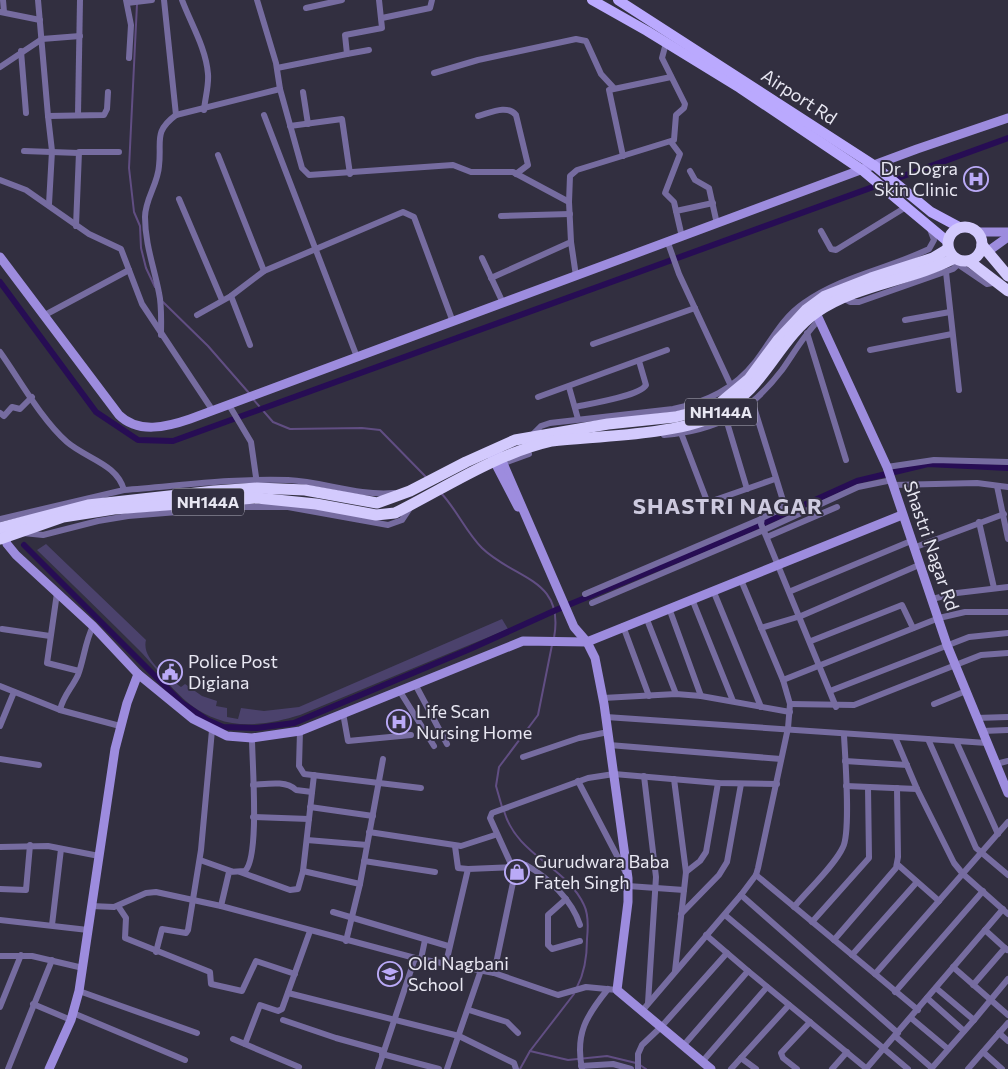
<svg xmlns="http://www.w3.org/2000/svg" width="1008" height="1069" viewBox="0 0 1008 1069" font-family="Commissioner,sans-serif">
<rect width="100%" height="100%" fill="#322f40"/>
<path fill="#4b426c" d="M46,544L146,640C141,659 168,677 181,687L185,684L202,696L217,701L216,706L227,708V717L238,719L241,708L264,711L299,707L502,619L508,629L300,715C274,723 243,729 217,719C181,707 163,674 138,649C105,616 71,583 37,550Z"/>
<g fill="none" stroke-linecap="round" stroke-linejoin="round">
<g stroke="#614e83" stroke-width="2">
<path d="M137,4L129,168L134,212L140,226L141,248L146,268L155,287"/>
<path d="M163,302L208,346L249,393"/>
<path d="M253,399L273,422L290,429L362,428L380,430L426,477"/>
<path d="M441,493C457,510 466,532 482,548C515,580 565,578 554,638"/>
<path d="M502,807L496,786L499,767L538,715L552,645"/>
<path d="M504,811C517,856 566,866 584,905C589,915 588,929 587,939C587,956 585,972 577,987"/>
<path d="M530,1051L568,1060L607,1056L636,1063"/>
<path d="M640,1065L646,1069"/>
<path d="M520,1069L530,1051L574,994"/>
</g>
<g stroke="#270d54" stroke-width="6">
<path d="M0,282L96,412L138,440L173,441L1008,138"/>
<path d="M24,545L182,703L207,720L223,727L257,728L294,723L470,649L556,610L731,538L857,481L928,464L1008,468"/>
</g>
<g stroke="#766ca0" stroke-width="6">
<path d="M3,0L4,12"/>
<path d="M38,0L48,116"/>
<path d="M126,0L131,25L129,58"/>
<path d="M164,0L176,115"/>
<path d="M182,0C191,24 206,48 208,74C209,86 205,98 204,110"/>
<path d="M257,0L276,63L280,89"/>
<path d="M127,3L152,0"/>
<path d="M306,8L342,0"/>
<path d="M0,12L40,20"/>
<path d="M382,18L430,8L432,0"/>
<path d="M369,50L347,54L345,35L382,28L379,0"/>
<path d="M21,51L26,113"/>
<path d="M0,67L42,39L80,36"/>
<path d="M277,68L347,54"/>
<path d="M434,73L478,60L576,39L586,41L601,74L613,87"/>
<path d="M303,92L308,124"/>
<path d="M78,114L80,0"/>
<path d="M264,115L357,357"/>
<path d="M478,116C490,113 507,104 516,115L528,165L516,174"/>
<path d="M290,126L342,119L350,174"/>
<path d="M671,142L680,154L665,193L674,202L676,211"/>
<path d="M24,151L79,153"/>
<path d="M218,155L264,271"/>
<path d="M623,156L609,90L671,77"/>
<path d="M690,171L695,180L709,188L717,224"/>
<path d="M0,180L26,190L89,234L121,249L142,304L213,411"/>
<path d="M179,199L222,300"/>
<path d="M569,202L570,176L577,170L674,140L676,115L684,108L685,104L662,58L666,43"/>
<path d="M49,204L52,151L48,116L104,115L107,109L108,92"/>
<path d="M501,216L570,214"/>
<path d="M76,226L79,152H119"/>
<path d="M821,231L831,249L836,250L906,207"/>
<path d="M682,237L676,211L713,203"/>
<path d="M571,242L576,276"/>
<path d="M668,243L679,274L731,386"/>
<path d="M482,258L503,303"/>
<path d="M959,265L987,284L998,282"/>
<path d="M946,272L959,390"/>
<path d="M231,296L250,345"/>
<path d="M843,298L850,302H859L953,269L962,261"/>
<path d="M197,315L231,296L264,271L403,212L414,217L453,322"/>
<path d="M43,316L129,270"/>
<path d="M905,320L950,312"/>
<path d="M807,333L846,460"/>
<path d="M161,335C161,322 162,306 159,293C154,267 145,244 145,217C145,199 158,184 159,166C162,141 153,132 176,115L280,89L302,168L309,175L453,165L471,172H513L569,202L571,242L491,278"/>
<path d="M593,344L695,308"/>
<path d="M870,350L952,334"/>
<path d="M0,352C20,380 41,419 67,442C87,459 117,464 124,490L0,519"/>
<path d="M569,387L578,419"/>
<path d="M538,397L667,350"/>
<path d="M753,404L785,507L762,518L761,524L836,707"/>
<path d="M229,405L251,442L257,484"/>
<path d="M575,407C589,404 640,396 646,385L639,361"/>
<path d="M0,413L4,416L12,407L20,409L32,397"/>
<path d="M726,419L747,489"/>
<path d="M681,433L707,501H712L775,479"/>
<path d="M664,435C718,430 749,413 782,370C794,353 804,335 819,320"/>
<path d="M531,436L541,426L550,423L673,409C707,402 734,389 756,361C772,340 782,318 804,303C842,276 888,269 929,249L934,240L930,229"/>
<path d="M504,463L529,454"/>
<path d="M887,467L934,460L1008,462"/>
<path d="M893,485L977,483L1008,487"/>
<path d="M997,486L1008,539"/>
<path d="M124,490C178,486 234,478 288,480C325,482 356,496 394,493"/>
<path d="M979,522L994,588"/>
<path d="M23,533L43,535L98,521L128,516L240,507H288L388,525L402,520L412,505"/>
<path d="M767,537L837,507"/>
<path d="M913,548L1004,514"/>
<path d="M713,590L761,707"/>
<path d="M791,591L911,541"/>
<path d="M57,593L47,663L79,671"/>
<path d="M585,594L761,519"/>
<path d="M692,599L733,701"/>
<path d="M932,599L957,593L1008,587"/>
<path d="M592,603L764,530L858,487L892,480"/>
<path d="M669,608L701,696"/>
<path d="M646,617L676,694"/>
<path d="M623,626L649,696"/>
<path d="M761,628L801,616L919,565"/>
<path d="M2,629L50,636"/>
<path d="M811,641L902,605L913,628"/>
<path d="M783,680L939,618L965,612H1008"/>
<path d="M415,684L447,744"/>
<path d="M0,686L60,710L120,726"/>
<path d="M399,690L434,746"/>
<path d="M830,691L969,637L1008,633"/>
<path d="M603,698L676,694L701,696L790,712"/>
<path d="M790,704L854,705L981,655L1008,653"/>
<path d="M934,704L966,691"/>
<path d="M60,710C63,696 72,688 78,675C84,659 85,642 93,626"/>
<path d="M343,713L348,741L411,735"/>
<path d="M606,717L987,743"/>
<path d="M976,718L1008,717"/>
<path d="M0,726L14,692"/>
<path d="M300,731L299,766L304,774L421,788"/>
<path d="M982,731L1008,730"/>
<path d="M895,737L917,789L954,863L963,874L1008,914"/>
<path d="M928,739L976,848L1008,875"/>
<path d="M956,741L998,834"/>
<path d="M609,745L781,759"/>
<path d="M523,757L579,738L608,732"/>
<path d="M0,759L39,765"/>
<path d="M845,761L907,765"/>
<path d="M996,764L1008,761"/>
<path d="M644,776L656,877L648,1003"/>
<path d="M674,779L686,872L675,971"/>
<path d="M578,781L626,873"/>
<path d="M253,785C267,784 286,780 296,790L312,792"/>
<path d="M846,786L917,789"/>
<path d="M310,807L373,816"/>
<path d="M253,817L309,819"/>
<path d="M369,832L461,846L495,835"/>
<path d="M307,840L367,845"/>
<path d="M455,846L458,868L468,869"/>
<path d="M0,847L48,846L99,856"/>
<path d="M200,860L231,871"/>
<path d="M364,861L435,872"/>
<path d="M897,864L939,901"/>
<path d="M303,871L360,884"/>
<path d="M240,872L290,890L298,889L303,871L314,775"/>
<path d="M686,872L700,861L706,852L718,783"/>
<path d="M756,875L875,974L1008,822"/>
<path d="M628,886L684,890"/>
<path d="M0,889L26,890L30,845"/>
<path d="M741,895L898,1033"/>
<path d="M566,899L548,915V945L552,949L580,941"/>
<path d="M91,906L114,907L146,893L156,892L221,906L415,958L494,973L558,995L586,987L617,990"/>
<path d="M118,906L126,918L125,938L210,972L211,984L242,991L256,961L295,974"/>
<path d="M221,906L229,872L245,871C260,857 252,762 252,738"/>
<path d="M794,907C808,890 835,865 843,847C851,831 845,756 844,735"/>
<path d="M333,912L448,946"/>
<path d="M681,914L719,875L727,862L741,784"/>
<path d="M725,915L908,1069"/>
<path d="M0,920L88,930"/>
<path d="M812,922L869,858L868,787"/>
<path d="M52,925L61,849"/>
<path d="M985,930L1007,950"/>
<path d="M834,940L896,868L898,857L897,788"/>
<path d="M346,941L360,884L383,759"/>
<path d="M156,952L162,929L186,933L188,930L201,850L212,730"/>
<path d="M852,955L917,882"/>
<path d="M0,956H32L83,968"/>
<path d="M421,959L425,940"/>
<path d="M446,963L468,869L513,867L519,864L526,865C549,878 572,900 580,925"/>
<path d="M953,967L1008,1015"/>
<path d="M748,971L867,1069"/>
<path d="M494,973L515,873L490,818L492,813L588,778L614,774L718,783L777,784"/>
<path d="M875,974L918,1010"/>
<path d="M973,985L1005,948"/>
<path d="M936,988L974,1020L1008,979"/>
<path d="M79,991L197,1033"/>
<path d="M895,992L983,891"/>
<path d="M288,993L459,1036L514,1063L516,1069"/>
<path d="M927,998L964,1031"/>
<path d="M33,1004L71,1020"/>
<path d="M0,1007L21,955"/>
<path d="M469,1010L507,1022L518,1033"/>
<path d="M642,1011L741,895L756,875L758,868L788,728L790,704L783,680L741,580"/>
<path d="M73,1013L185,1060"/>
<path d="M911,1018L948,1049"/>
<path d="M283,1020L336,1038L383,1051"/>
<path d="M999,1033L1008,1041"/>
<path d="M895,1036L932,1068"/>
<path d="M233,1039L299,1067"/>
<path d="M245,1044L260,1005L278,1011L282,1009L310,931"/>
<path d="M683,1046L748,971L706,935"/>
<path d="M983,1052L1002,1069"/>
<path d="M382,1054L439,1069"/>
<path d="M741,1058L756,1069"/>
<path d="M702,1062L767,987"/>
<path d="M581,1066L613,1064L631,1069"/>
<path d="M8,1069L52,960"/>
<path d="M378,1069L415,958"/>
<path d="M447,1069L481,970"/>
<path d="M582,1069C575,1034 586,1016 608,989"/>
<path d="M638,1069V1054L642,1045L661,1027L727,953"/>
<path d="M731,1069L789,1005"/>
<path d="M797,1069L783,1058L781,1053L810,1022"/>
<path d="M832,1069L847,1052"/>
<path d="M866,1069L1003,909"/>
<path d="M931,1069L974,1020"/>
<path d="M968,1069L1008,1023"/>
</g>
<g stroke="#9d8cde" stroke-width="9">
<path d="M978,232H1008"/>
<path d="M987,252L1008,237"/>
<path d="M0,257L119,415C138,434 167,427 190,419L917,149L1008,118"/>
<path d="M816,313L887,467L947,645L1008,793"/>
<path d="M499,454L574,627L587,642L595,658L604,704L628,878V902L617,990L711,1069"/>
<path d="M492,457L518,507"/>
<path d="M3,533L7,544L16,555L93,626L138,674L193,719L227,736L252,738L300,731L523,641L587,642L902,515"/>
<path d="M49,1069L71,1020L79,991L115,749L127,703L138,674"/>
</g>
<g stroke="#baa9fe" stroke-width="10">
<path d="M592,0L647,31L740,88L862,170L947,241"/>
<path d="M618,0L875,166L931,212L959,227"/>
</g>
<g stroke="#d3cafd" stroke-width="11">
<circle cx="965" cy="244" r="17"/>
<path d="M982,245L1008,276"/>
<path d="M969,261L1008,291"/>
<path d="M0,528L88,505L214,491L257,488L305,490L377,503L410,491L466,462L515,440L608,424L675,417L699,411L720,403L749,379L778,340L806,310L825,296L871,278L933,258L948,249"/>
<path d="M0,539L63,517L114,509L257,498L316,504L376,515L395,513C447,487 495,454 552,441C599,436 672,435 713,417C726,411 740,399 750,389C773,365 788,332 817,312C858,284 911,281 955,258"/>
</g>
</g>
<defs>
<symbol id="hospital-ring" viewBox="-11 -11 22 22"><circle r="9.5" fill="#322f40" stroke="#baaaf7" stroke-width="1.5"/><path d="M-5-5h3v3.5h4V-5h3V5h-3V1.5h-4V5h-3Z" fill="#baaaf7"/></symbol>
<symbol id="civic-ring" viewBox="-11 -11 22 22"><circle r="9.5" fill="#322f40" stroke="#baaaf7" stroke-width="1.5"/><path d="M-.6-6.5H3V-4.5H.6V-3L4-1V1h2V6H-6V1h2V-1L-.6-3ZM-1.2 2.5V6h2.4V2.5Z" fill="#baaaf7"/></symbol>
<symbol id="shop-ring" viewBox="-11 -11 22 22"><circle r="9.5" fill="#322f40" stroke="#baaaf7" stroke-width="1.5"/><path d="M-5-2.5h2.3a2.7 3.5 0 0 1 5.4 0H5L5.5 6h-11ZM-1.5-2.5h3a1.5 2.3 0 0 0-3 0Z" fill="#baaaf7"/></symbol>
<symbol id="school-ring" viewBox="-11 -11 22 22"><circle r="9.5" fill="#322f40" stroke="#baaaf7" stroke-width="1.5"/><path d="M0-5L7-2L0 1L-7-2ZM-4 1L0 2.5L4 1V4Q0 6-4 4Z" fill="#baaaf7"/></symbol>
</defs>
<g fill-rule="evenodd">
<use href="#hospital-ring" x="962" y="165" width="28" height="28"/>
<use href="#civic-ring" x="156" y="658" width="28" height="28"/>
<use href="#hospital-ring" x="385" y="708" width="28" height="28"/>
<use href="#shop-ring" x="503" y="858" width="28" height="28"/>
<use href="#school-ring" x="376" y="960" width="28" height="28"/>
</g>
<g text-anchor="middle" stroke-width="4" stroke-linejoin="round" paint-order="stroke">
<g fill="#322f40" stroke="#b1b0bd" stroke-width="1">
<rect x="685" y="398.5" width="72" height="27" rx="4"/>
<rect x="172" y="488.5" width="72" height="27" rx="4"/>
</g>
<g font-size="16" font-weight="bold" fill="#e8e7f2">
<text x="721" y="418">NH144A</text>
<text x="208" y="508">NH144A</text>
</g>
<g font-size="18" fill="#e8e7f2" stroke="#322f40">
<text transform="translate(799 97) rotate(33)" y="6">Airport Rd</text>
<text transform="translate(931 546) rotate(71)" y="6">Shastri Nagar Rd</text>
</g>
<g font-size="18" fill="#e8e7f2" stroke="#322f40" text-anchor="start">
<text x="958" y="175" text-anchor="end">Dr. Dogra<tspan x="958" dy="21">Skin Clinic</tspan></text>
<text x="188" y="668">Police Post<tspan x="188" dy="21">Digiana</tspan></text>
<text x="416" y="718">Life Scan<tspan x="416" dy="21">Nursing Home</tspan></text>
<text x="534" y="868">Gurudwara Baba<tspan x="534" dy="21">Fateh Singh</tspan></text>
<text x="408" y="970">Old Nagbani<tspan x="408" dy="21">School</tspan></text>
</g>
<g font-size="22" font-weight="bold" letter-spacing="1" fill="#cdcadf" stroke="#322f40">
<text x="728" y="514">SHASTRI NAGAR</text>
</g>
</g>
</svg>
